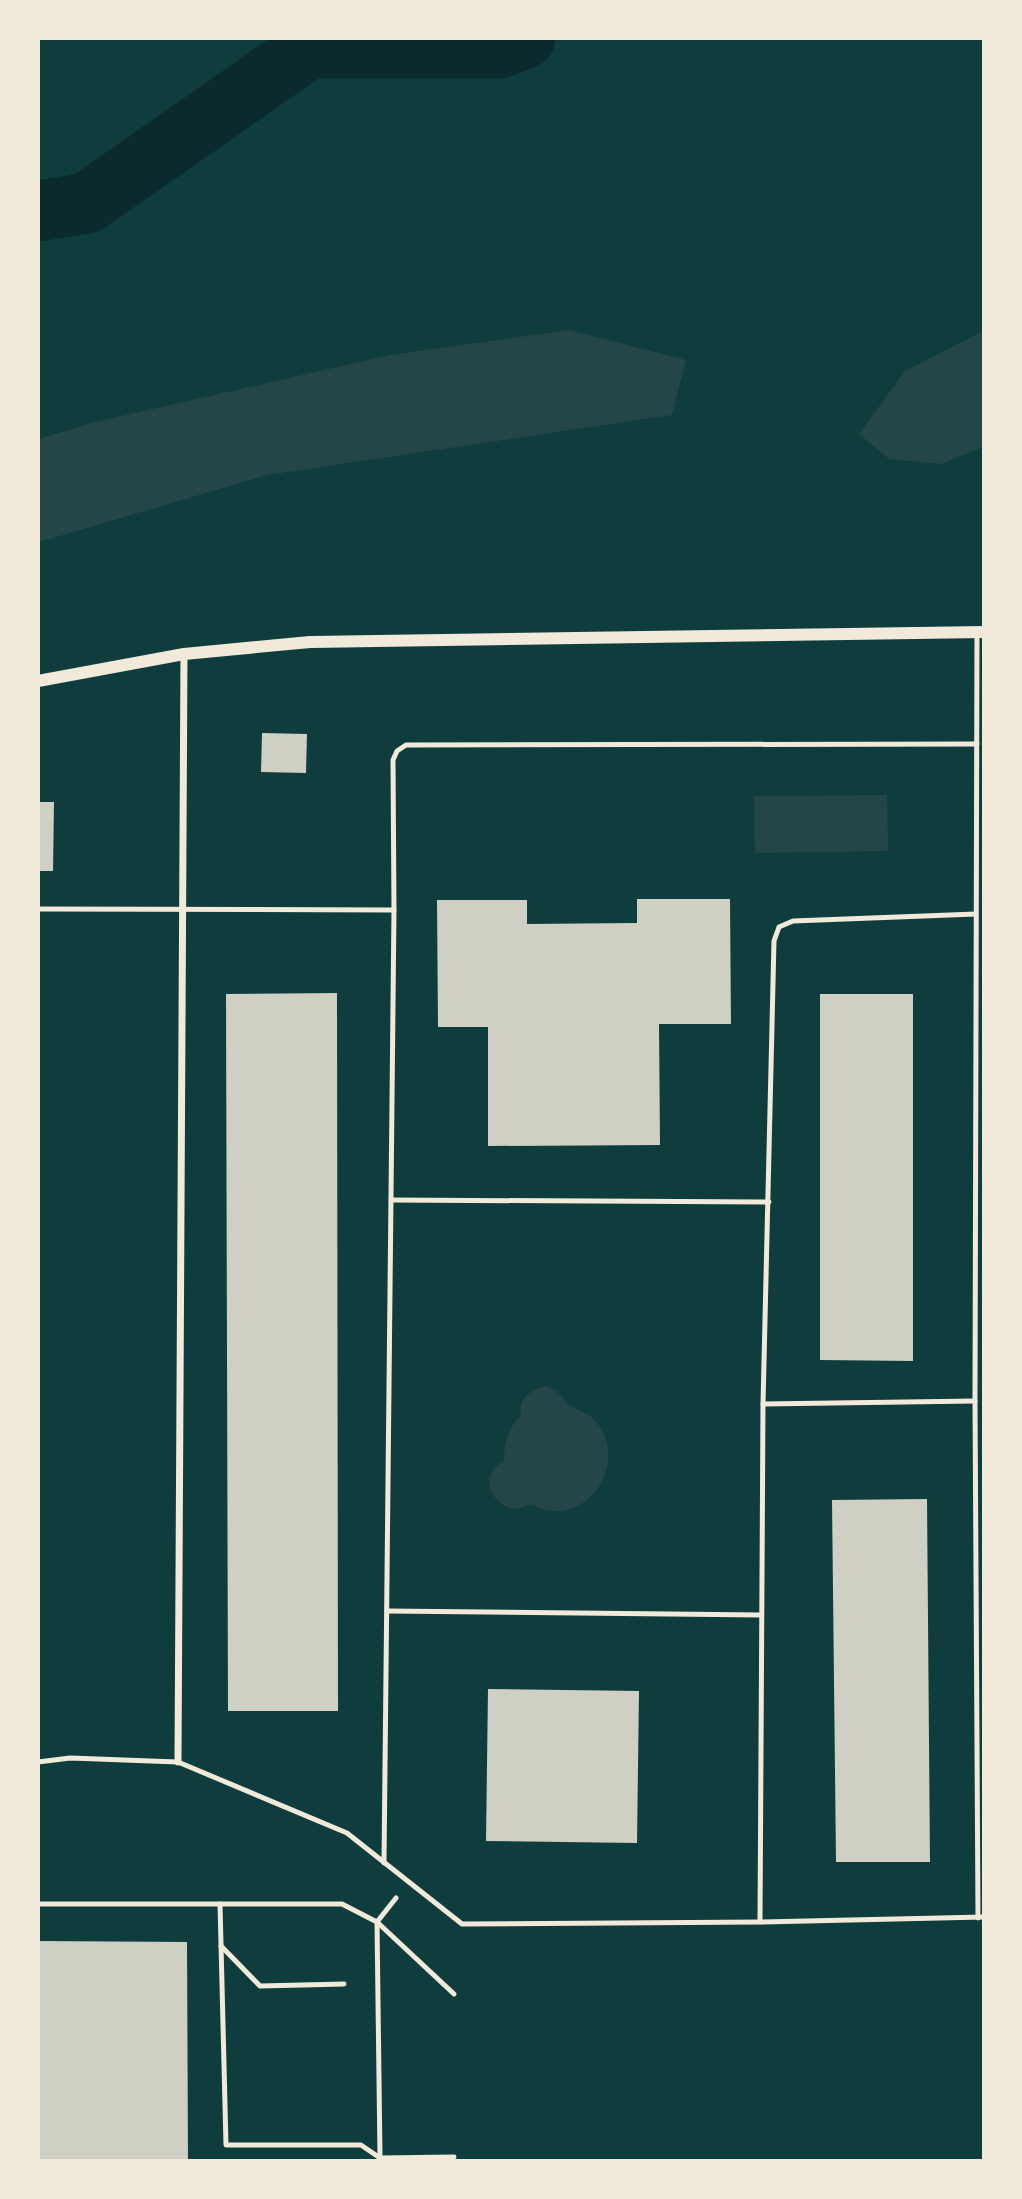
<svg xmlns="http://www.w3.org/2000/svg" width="1022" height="2199" viewBox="0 0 1022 2199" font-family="Overpass,sans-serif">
<rect width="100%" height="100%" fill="#0f3d3e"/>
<g fill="#244646">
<path d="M569,330L686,360L672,415L267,475L39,542V439L91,423L390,355Z"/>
<path d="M983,331V447L941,464L889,459L859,434L905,371Z"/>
<path d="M887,795L888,851L755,853L754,796Z"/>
<path d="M546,1386C562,1391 561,1399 571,1406C581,1412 591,1414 598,1424C631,1468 580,1533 532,1504C527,1505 521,1508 516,1509C502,1509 485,1492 490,1477C492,1470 498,1465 504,1460C504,1441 508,1429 521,1415C518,1398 531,1389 546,1386Z"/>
</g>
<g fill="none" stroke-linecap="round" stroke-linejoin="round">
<path stroke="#0a2a2b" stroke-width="61" d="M38,211L87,203L309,48H500L525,38"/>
</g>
<g fill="#cfcfc3">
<path d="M262,733L307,734L306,773L261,772Z"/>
<path d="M39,802H54L53,871H38Z"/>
<path d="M637,899H730L731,1024H659L660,1145L488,1146V1027H438L437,900H527V924L637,923Z"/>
<path d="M337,993L338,1711H228L226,994Z"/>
<path d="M820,994H913V1361L820,1360Z"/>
<path d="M927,1499L930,1862H836L832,1500Z"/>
<path d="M488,1689L639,1691L637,1843L486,1841Z"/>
<path d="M38,1941L187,1942L188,2160H38Z"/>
</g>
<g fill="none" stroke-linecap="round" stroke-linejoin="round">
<g stroke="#f1e9da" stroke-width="5">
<path d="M977,632L975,1401L978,1918"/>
<path d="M38,909L394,910L384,1863"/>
<path d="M394,910L393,760L397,751L406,745L977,744"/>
<path d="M391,1200L769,1202"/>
<path d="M763,1404L975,1401"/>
<path d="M387,1611L761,1615"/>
<path d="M38,1762L70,1758L178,1762L347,1833L462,1924L760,1922L984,1917"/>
<path d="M38,1904H342L377,1922L454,1994"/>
<path d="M220,1904L226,2145H361L380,2158L454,2157"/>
<path d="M760,1922L763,1404L774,941L779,927L793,921L976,914"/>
<path d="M221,1946L260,1986L344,1984"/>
<path d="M380,2157L377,1922L396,1898"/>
</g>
<path stroke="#f1e9da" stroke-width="7" d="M178,1762L184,654"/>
<path stroke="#f1e9da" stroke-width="12" d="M38,681L184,654L310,642L984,632"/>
</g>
<rect width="1022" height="2199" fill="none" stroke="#f1e9da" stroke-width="80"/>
</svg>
